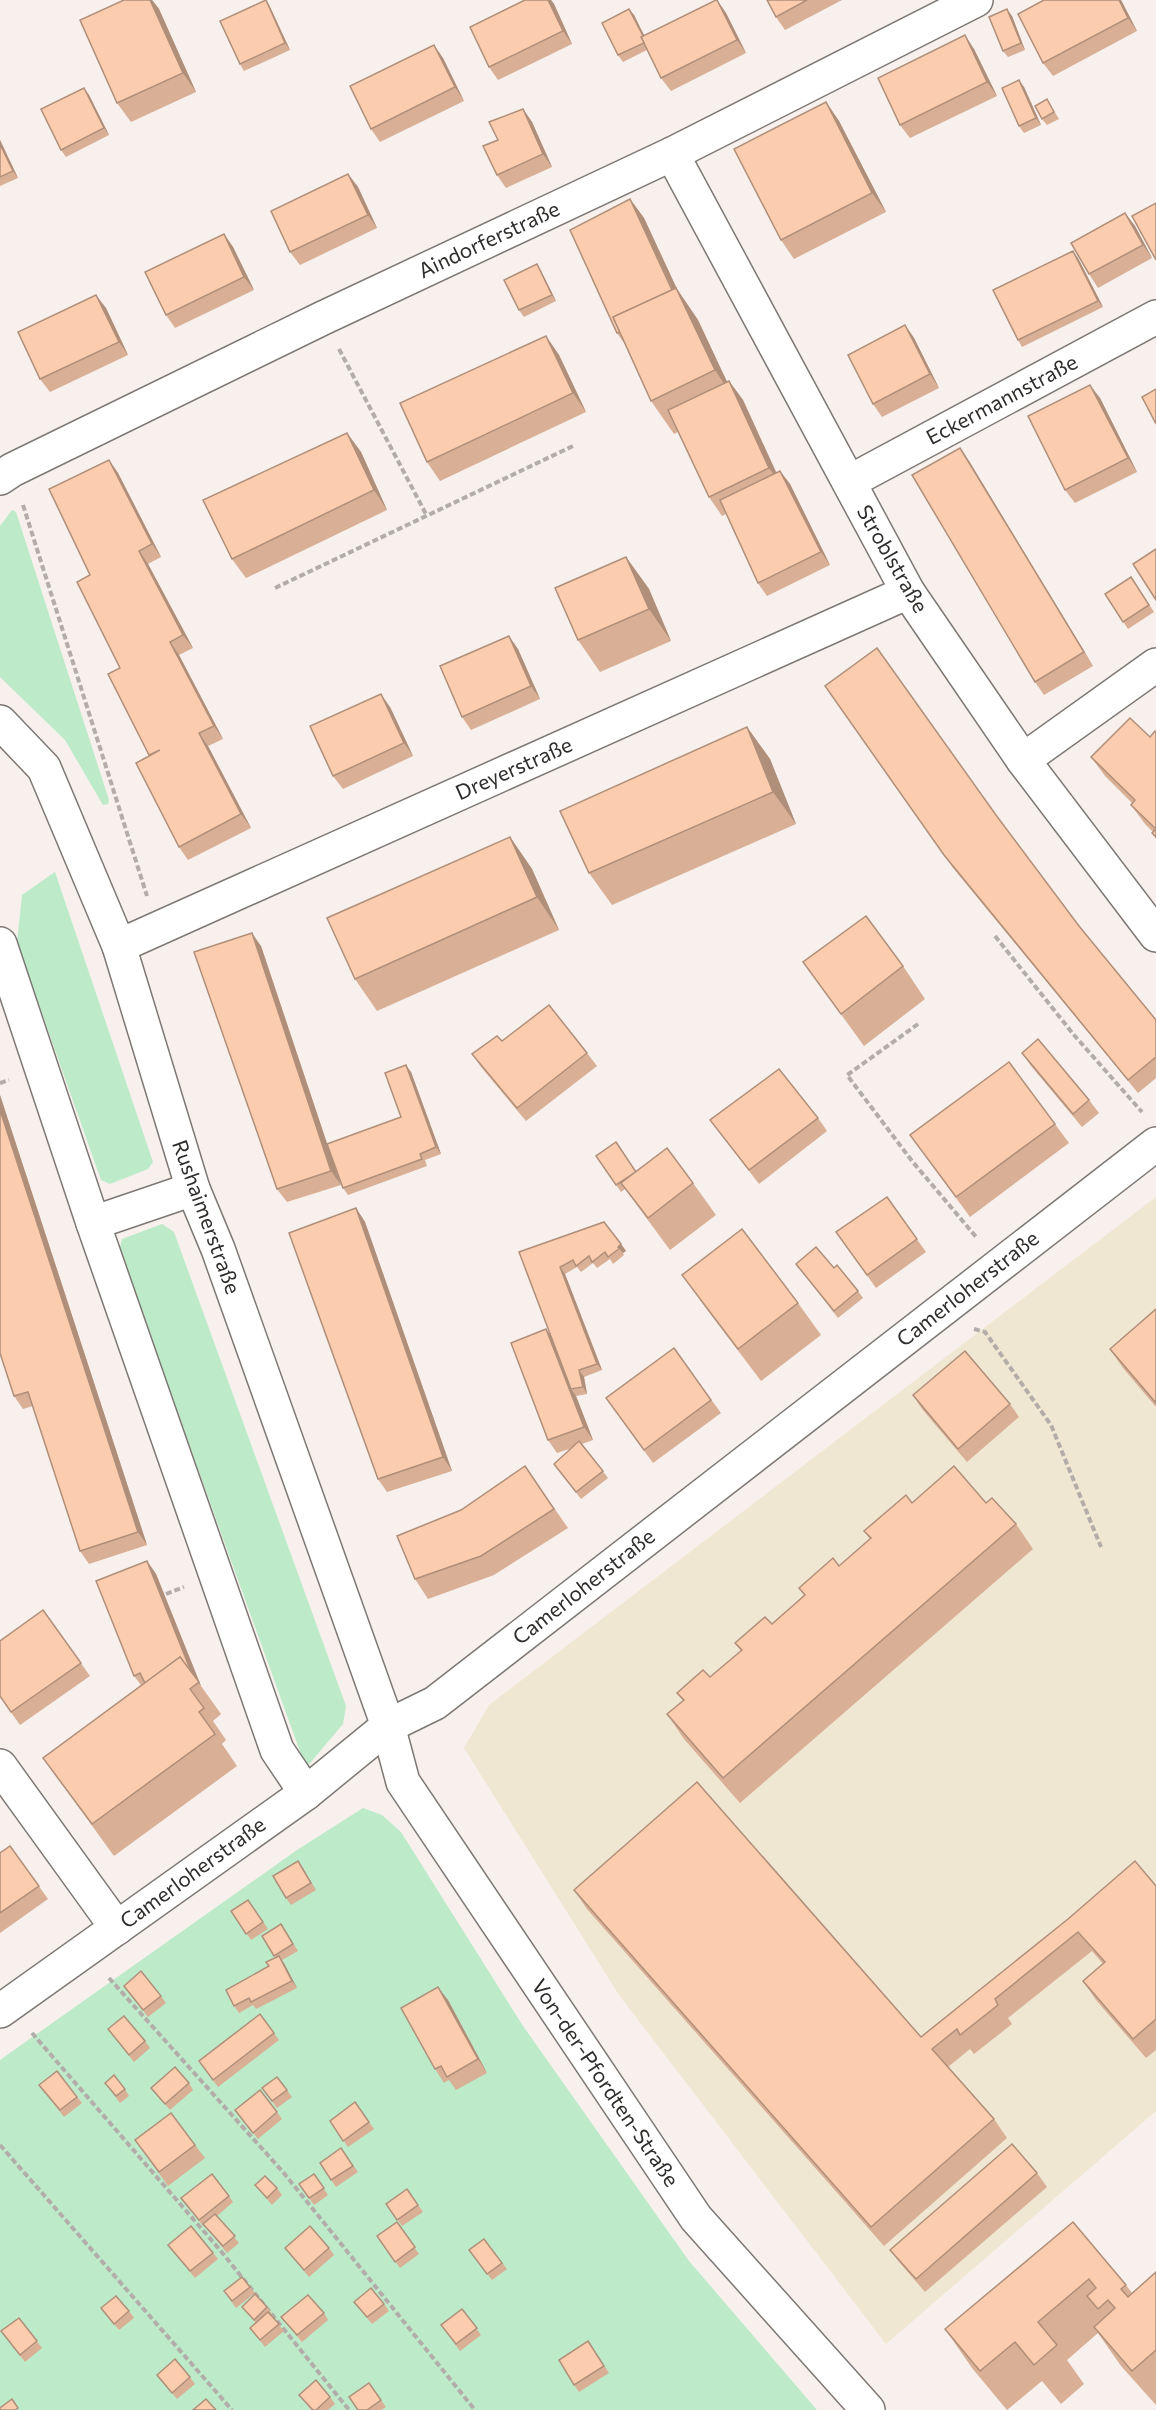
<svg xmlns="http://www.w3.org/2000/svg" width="1156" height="2410" viewBox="0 0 1156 2410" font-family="Commissioner,sans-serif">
<rect width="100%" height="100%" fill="#f7f0ec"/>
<path fill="#f0e7d2" d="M1156,1197V2111L886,2344L619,1995L464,1748L489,1705Z"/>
<g fill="#bdebc9">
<path d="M12,510L16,512L109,800L108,804L103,805L65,740L0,677V526Z"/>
<path d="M55,872L153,1162L148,1169L110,1184L101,1180L17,943L22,895Z"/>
<path d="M162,1224L174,1232L346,1706L343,1724L306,1768L119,1251L122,1239Z"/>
<path d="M363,1808L382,1815L401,1832L523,2026L689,2261L817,2410H0V2060L297,1850Z"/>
</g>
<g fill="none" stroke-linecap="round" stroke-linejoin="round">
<defs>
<g id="minor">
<path d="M672,154L908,592L1023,760L1156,935"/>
<path d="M0,478L12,470L323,318L672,154L976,0"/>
<path d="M849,482L1156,317"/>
<path d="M0,722L44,768L119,946L193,1189L218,1249L388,1726L403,1782L696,2218L868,2410"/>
<path d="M1023,760L1156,665"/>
<path d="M0,944L93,1223L277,1750L306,1793"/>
<path d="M119,946L908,592"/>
<path d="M93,1223L193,1189"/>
<path d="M0,1766L117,1928"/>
<path d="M0,2011L306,1793L388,1726L435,1703L1156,1144"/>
</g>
</defs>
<use href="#minor" stroke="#7e7874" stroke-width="36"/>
<g stroke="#b3adaa" stroke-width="4" stroke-dasharray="6 3" stroke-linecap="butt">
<path d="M339,349L427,516"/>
<path d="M23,505L147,896"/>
<path d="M275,588L573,446"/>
<path d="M995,936L1074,1035L1142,1112"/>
<path d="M918,1024L847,1075L912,1161L977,1238"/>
<path d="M0,1083L9,1080"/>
<path d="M974,1329L985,1332L1051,1425L1101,1547"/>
<path d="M166,1594L184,1587"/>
<path d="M109,1978L283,2172L475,2410"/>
<path d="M32,2033L220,2250L349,2410"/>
<path d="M0,2145L232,2410"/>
</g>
<use href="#minor" stroke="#fff" stroke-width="33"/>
</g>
<g fill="#d9af96">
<path d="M124,0H152L159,9L196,92L131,122L117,103Z"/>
<path d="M266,0L270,7L290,50L244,71L240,64Z"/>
<path d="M525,0H551L554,4L572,44L498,80L489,67Z"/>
<path d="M717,0L726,13L746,53L671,91L661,78L647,50L623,62L618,55L629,9L634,15L644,36Z"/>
<path d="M767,0H842L785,30L776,17Z"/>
<path d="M1044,0H1121L1137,31L1053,76L1043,63Z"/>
<path d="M1012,16L1025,50L1008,57L1003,51Z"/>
<path d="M974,49L997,96L910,138L900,125Z"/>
<path d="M443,58L464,101L380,142L371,129Z"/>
<path d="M1024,87L1041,125L1024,133L1019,126Z"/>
<path d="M84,88L89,95L109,135L66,157L61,150Z"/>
<path d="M1047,99L1059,119L1047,125L1042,119Z"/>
<path d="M826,102L839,121L886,212L794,259L781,240Z"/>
<path d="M523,109L532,122L552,167L506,188L497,175L498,140Z"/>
<path d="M0,140L18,178L0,186Z"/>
<path d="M348,174L358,187L377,228L300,265L290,252Z"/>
<path d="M630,199L644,218L677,289L698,320L727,382L729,381L743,400L776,473L780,471L790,484L830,565L767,596L758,583L726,514L722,516L709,497L678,432L674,434L651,401L626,346L617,333Z"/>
<path d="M1125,213L1135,226L1152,258L1098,288L1089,274Z"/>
<path d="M224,234L233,247L254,290L175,328L166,315Z"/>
<path d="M1078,258L1103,307L1022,347L1018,340Z"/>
<path d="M541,271L556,301L524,317L519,310Z"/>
<path d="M106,308L128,355L50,392L40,379Z"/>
<path d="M905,325L914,338L939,388L882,417L873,404Z"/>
<path d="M546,336L559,355L586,412L440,481L427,462Z"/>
<path d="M1100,398L1137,472L1075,503L1065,490Z"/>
<path d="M347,433L361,452L387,510L246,578L232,559Z"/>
<path d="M109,460L118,473L161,557L148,564L193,648L179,655L223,739L208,746L251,828L188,860L179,847L90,575Z"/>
<path d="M969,461L1093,666L1044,695L1035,682Z"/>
<path d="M626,557L649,589L671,641L600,672L578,640Z"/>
<path d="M1131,577L1154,612L1128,629L1105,594Z"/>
<path d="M518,649L540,699L471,730L462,717Z"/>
<path d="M825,686L996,815L1079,926L1156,1020V1078L1138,1093L953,868Z"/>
<path d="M390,707L413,756L343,789L333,776Z"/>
<path d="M747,727L770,759L796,824L612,905L589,873Z"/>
<path d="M1156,733V839L1152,833L1153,832L1145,824L1131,805L1132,803L1105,776L1091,757L1150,737Z"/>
<path d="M510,837L532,869L559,930L377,1011L355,979Z"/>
<path d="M261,946L327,1144L401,1117L411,1072L441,1154L425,1160L427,1166L348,1195L343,1188L328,1148L341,1185L287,1202L277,1189Z"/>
<path d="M803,962L903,966L925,999L864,1046Z"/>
<path d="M587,1053L597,1066L526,1121L481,1067L472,1054Z"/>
<path d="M1022,1053L1089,1100L1099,1113L1082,1127L1031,1066Z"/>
<path d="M0,1095L147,1545L89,1564L80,1551L33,1406L23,1409L14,1396Z"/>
<path d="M818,1118L827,1131L759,1184L710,1120Z"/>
<path d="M1055,1124L1069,1143L970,1217L910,1135Z"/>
<path d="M596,1156L636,1172L693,1183L716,1215L670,1250L625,1189L621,1192Z"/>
<path d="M887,1197L926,1252L876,1288L836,1232Z"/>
<path d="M356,1208L365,1222L452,1471L387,1492L378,1479Z"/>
<path d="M604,1222L626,1251L623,1253L624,1255L613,1264L610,1259L597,1268L593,1263L581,1272L577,1267L565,1274L602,1370L584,1377L587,1394L576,1396L593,1440L582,1444L608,1478L581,1499L559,1471L572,1448L557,1453L548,1440L546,1329L551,1336L519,1252Z"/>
<path d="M796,1264L834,1268L858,1291L863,1298L838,1318Z"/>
<path d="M682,1275L798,1303L821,1335L761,1381L705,1307Z"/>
<path d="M1156,1309V1407L1123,1368L1110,1349Z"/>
<path d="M674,1348L721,1413L653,1463L606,1398Z"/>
<path d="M913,1395L1010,1404L1019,1417L967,1462L922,1409Z"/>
<path d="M525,1466L568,1528L494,1575L428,1599L415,1579Z"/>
<path d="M912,1503H986L1016,1524L1033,1549L740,1803L684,1739L667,1714L683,1701L677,1693L710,1677L741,1651L735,1643L772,1624L804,1595L799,1588L839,1566L870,1539L864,1531Z"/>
<path d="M147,1561L156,1574L201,1686L221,1714L213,1721L226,1740L222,1744L237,1766L114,1856L43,1758L141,1685L134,1676Z"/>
<path d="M43,1610L90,1676L20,1725L0,1697Z"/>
<path d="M10,1846L48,1899L0,1933V1853Z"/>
<path d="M303,1868L316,1890L291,1905L286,1898Z"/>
<path d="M1156,1886V2050L1146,2058L1096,2000L1083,1981L1103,1964L1092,1951L1008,2018L1012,2024L974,2054L970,2049L948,2067L994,2119L1007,2138L884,2246L587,1909L574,1890L921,2037L1068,1919Z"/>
<path d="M248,1900L268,1929L251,1940L231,1911Z"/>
<path d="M281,1924L298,1951L282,1960L297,1988L256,2009L253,2005L239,2013L234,2006L276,1958L262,1936Z"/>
<path d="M124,1986L161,1996L166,2003L148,2017Z"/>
<path d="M448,2000L487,2073L456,2090L449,2080L444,2083L435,2069Z"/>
<path d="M260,2014L279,2040L218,2087L199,2061Z"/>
<path d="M108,2029L145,2041L150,2048L134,2062Z"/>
<path d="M277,2077L292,2097L277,2108L262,2088Z"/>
<path d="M105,2083L125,2089L129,2096L120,2103Z"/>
<path d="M189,2083L193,2090L170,2110L151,2088Z"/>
<path d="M39,2085L77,2097L82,2103L64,2117Z"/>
<path d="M355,2102L374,2129L348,2147L330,2121Z"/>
<path d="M235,2110L277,2112L282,2119L258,2139Z"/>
<path d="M135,2140L195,2145L205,2158L168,2186Z"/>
<path d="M341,2148L358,2172L336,2187L320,2163Z"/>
<path d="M1037,2173L1047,2187L925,2292L900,2263L890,2250Z"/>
<path d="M314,2174L328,2195L314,2205L299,2184Z"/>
<path d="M255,2185L277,2188L282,2195L272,2205Z"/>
<path d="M407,2189L423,2212L402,2226L386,2204Z"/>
<path d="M229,2196L233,2202L217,2216L239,2243L227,2253L205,2226H203L181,2198Z"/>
<path d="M397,2222L419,2254L400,2268L377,2236Z"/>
<path d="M1073,2222L1126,2285L1132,2293L1156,2272V2405L1121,2366L1098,2333L1067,2360L1084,2384L1061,2404L1042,2381L1007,2410L972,2368L945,2329Z"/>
<path d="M484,2239L507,2269L492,2280L469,2250Z"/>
<path d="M168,2245L213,2253L218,2259L195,2278Z"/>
<path d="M285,2248H329L334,2255L309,2277Z"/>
<path d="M250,2287L255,2293L236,2308L224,2291Z"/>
<path d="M354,2302L384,2304L389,2311L372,2324Z"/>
<path d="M242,2307H267L272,2314L271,2315L284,2331L265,2347L250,2328L256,2323Z"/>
<path d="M101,2308L129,2311L134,2318L119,2330Z"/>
<path d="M462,2309L481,2335L460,2351L441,2325Z"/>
<path d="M324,2313L328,2320L302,2342L281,2317Z"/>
<path d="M19,2318L42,2348L25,2362L6,2338Z"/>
<path d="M588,2341L609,2373L579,2392L574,2385Z"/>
<path d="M157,2375L190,2377L195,2384L177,2399Z"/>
<path d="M369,2383L386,2407L381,2410H358Z"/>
<path d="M299,2395L330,2397L335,2404L328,2410H311Z"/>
</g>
<g fill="#b08f7a">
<path d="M150,0H152L159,9L196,92L183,73Z"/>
<path d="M266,0L270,7L290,50L285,43Z"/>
<path d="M548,0H551L554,4L572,44L563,31Z"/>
<path d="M717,0L726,13L746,53L737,40Z"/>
<path d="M1119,0H1121L1137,31L1128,18Z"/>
<path d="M629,9L634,15L651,49L646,42Z"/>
<path d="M1007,9L1012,16L1025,50L1021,43Z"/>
<path d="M965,35L974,49L997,96L987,82Z"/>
<path d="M434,45L443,58L464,101L455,87Z"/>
<path d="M1019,80L1024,87L1041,125L1036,118Z"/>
<path d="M84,88L89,95L109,135L104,128Z"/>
<path d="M826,102L839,121L886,212L872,193Z"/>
<path d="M523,109L532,122L552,167L543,154Z"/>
<path d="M0,140L18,178L13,171L0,144Z"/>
<path d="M348,174L358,187L377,228L368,215Z"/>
<path d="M630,199L644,218L677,289L698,320L737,403L715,370L679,303Z"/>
<path d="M1125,213L1135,226L1152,258L1143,245Z"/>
<path d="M224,234L233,247L254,290L244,277Z"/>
<path d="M1073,251L1078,258L1103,307L1098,301Z"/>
<path d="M537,264L541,271L556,301L552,295Z"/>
<path d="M96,295L106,308L128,355L119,342Z"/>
<path d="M905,325L914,338L939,388L930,374Z"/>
<path d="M546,336L559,355L586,412L573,393Z"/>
<path d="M729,381L743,400L783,487L769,468Z"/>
<path d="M1090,385L1100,398L1137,472L1128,458Z"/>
<path d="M347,433L361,452L387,510L374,490Z"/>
<path d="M960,448L969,461L1093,666L1084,652Z"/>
<path d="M109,460L118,473L161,557L152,544Z"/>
<path d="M780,471L790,484L830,565L821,552Z"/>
<path d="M139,551L148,564L193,648L183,635Z"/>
<path d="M626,557L649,589L671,641L649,609Z"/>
<path d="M509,636L518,649L540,699L531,686Z"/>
<path d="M170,642L179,655L223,739L214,726Z"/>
<path d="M381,694L390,707L413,756L404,743Z"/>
<path d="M747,727L770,759L796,824L773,792Z"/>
<path d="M199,733L208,746L251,828L241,814Z"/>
<path d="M510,837L532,869L559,930L537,897Z"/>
<path d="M252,933L261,946L341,1185L331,1171Z"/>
<path d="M406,1065L411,1072L441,1154L436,1147Z"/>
<path d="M0,1095L147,1545L138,1532L0,1110Z"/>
<path d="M356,1208L365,1222L452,1471L443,1457Z"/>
<path d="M621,1244L626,1251L623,1253L618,1247Z"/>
<path d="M560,1267L565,1274L602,1370L597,1364Z"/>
<path d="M546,1329L556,1343L571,1389L576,1396L593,1440L584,1427Z"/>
<path d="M579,1370L584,1377L587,1394L583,1387Z"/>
<path d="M147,1561L156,1574L201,1686L193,1676Z"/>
<path d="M279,1956L284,1963L297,1988L292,1981Z"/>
<path d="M438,1987L448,2000L487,2073L478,2059Z"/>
</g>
<g fill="#fcccae" stroke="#b08f7a" stroke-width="1.5">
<path d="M124,0H150L183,73L117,103L80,20Z"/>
<path d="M266,0L285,43L240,64L220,21Z"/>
<path d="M525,0H548L563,31L489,67L470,27Z"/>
<path d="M716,0H717L737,40L661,78L641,37Z"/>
<path d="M767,0H807L776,17Z"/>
<path d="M1044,0H1119L1128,18L1043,63L1018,14Z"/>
<path d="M629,9L643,36L641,37L644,43L618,55L602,23Z"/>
<path d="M1007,9L1021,43L1003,51L989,17Z"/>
<path d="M965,35L987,82L900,125L878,78Z"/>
<path d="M434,45L455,87L371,129L350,86Z"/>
<path d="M1019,80L1036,118L1019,126L1002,88Z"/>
<path d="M84,88L104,128L61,150L41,109Z"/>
<path d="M1047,99L1054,112L1042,119L1035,106Z"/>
<path d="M826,102L872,193L781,240L734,149Z"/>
<path d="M523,109L543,154L497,175L483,146L498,140L489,122Z"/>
<path d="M0,144L13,171L0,177Z"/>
<path d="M348,174L368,215L290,252L271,211Z"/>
<path d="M630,199L672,290L613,317L620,332L617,333L570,230Z"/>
<path d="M1156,203V260L1132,216Z"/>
<path d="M1125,213L1143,245L1089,274L1071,243Z"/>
<path d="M224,234L244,277L166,315L145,272Z"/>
<path d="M1073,251L1098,301L1018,340L993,290Z"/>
<path d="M537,264L552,295L519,310L504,280Z"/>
<path d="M676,288L715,370L651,401L613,317Z"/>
<path d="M96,295L119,342L40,379L18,332Z"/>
<path d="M905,325L930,374L873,404L848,355Z"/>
<path d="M546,336L573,393L427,462L400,403Z"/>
<path d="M729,381L769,468L709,497L668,410Z"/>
<path d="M1090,385L1128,458L1065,490L1028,416Z"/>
<path d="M1156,389V424L1142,397Z"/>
<path d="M347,433L374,490L232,559L203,500Z"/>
<path d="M960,448L1084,652L1035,682L912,475Z"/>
<path d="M109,460L152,544L139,551L183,635L170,642L214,726L199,733L241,814L179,847L136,763L160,750L149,755L108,674L120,668L77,582L90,575L49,489Z"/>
<path d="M780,471L821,552L758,583L720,500Z"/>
<path d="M1156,549V600L1133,564Z"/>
<path d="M626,557L649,609L578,640L555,588Z"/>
<path d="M1131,577L1149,605L1123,622L1105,594Z"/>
<path d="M509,636L531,686L462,717L440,666Z"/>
<path d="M877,648L996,815L1079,926L1156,1020V1057L1128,1080L944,855L825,686Z"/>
<path d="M381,694L404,743L333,776L310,726Z"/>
<path d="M1130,718L1150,737L1155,731L1156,733V837L1152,833L1156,829L1131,805L1135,800L1091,757Z"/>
<path d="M747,727L773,792L589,873L560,811Z"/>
<path d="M510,837L537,897L355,979L327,918Z"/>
<path d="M866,916L903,966L841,1014L803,962Z"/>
<path d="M252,933L331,1171L277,1189L194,952Z"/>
<path d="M549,1005L587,1053L517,1108L472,1054L497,1036L502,1041Z"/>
<path d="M1038,1039L1089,1100L1073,1114L1022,1053Z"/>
<path d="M1009,1062L1055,1124L956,1197L910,1135Z"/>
<path d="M406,1065L436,1147L420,1154L422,1159L343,1188L327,1144L401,1117L385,1073Z"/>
<path d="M779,1069L818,1118L749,1170L710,1120Z"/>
<path d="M0,1110L138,1532L80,1551L28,1392L14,1396L0,1353Z"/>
<path d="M616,1142L636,1172L616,1185L596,1156Z"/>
<path d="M667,1148L693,1183L648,1218L621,1183Z"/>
<path d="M887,1197L917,1239L867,1275L836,1232Z"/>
<path d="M356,1208L443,1457L378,1479L289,1233Z"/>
<path d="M604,1222L621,1244L618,1247L620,1248L608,1257L605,1252L592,1262L589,1256L576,1266L573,1260L560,1267L597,1364L579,1370L583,1387L571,1389L519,1252Z"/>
<path d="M742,1229L798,1303L738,1349L682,1275Z"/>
<path d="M816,1247L834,1268L837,1265L858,1291L834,1311L796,1264Z"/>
<path d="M1156,1309V1403L1110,1349Z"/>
<path d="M546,1329L584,1427L548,1440L511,1343Z"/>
<path d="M674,1348L711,1400L644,1450L606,1398Z"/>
<path d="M965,1351L1010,1404L958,1449L913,1395Z"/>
<path d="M579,1441L603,1471L576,1492L554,1464Z"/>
<path d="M525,1466L554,1509L481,1556L415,1579L397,1536L461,1510Z"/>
<path d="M954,1466L986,1503L992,1498L1016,1524L723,1778L667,1714L684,1700L677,1693L703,1670L710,1677L742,1650L735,1643L765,1617L772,1624L805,1595L799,1588L833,1558L839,1566L871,1538L864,1531L906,1495L912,1503Z"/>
<path d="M147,1561L192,1674L180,1657L145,1683L140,1673L134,1676L96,1581Z"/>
<path d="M43,1610L81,1663L11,1712L0,1696V1641Z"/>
<path d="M180,1657L199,1682L190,1689L204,1708L199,1712L215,1734L92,1824L43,1758Z"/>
<path d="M697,1782L921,2037L1068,1919L1135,1861L1156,1886V2019L1133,2039L1083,1981L1105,1962L1078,1932L995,1999L998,2005L960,2035L957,2029L932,2049L994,2119L871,2227L574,1890Z"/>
<path d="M10,1846L39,1886L0,1913V1853Z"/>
<path d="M298,1861L311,1883L286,1898L273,1876Z"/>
<path d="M248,1900L263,1922L246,1934L231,1911Z"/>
<path d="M281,1924L293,1944L274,1956L262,1936Z"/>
<path d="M279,1956L292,1981L251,2002L249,1998L234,2006L226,1990L269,1966L266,1962Z"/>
<path d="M141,1971L161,1996L143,2010L124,1986Z"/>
<path d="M438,1987L478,2059L447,2077L441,2066L435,2069L401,2008Z"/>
<path d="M260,2014L274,2033L213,2080L199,2061Z"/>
<path d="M124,2016L145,2041L129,2055L108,2029Z"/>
<path d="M175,2067L189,2083L165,2104L151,2088Z"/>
<path d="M57,2071L77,2097L60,2110L39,2085Z"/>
<path d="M114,2075L125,2089L116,2096L105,2083Z"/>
<path d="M277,2077L287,2090L272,2101L262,2088Z"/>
<path d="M260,2090L277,2112L253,2133L235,2110Z"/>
<path d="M355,2102L369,2122L343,2141L330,2121Z"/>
<path d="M171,2113L195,2145L159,2172L135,2140Z"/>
<path d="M1012,2144L1037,2173L916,2279L890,2250Z"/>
<path d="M341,2148L353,2166L331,2180L320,2163Z"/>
<path d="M212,2174L229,2196L199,2220L181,2198Z"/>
<path d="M314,2174L324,2188L309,2198L299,2184Z"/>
<path d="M265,2176L277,2188L267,2198L255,2185Z"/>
<path d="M407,2189L418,2205L397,2220L386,2204Z"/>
<path d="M215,2214L235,2236L223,2246L203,2224Z"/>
<path d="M397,2222L415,2247L395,2262L377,2236Z"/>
<path d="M1073,2222L1126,2285L1121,2289L1128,2297L1156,2272V2350L1132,2371L1094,2327L1115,2308L1108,2300L1098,2309L1087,2296L1096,2288L1089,2279L1038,2322L1057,2345L1034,2365L1015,2342L980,2371L945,2329Z"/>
<path d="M191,2226L213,2253L190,2271L168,2245Z"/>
<path d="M310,2226L329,2248L304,2270L285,2248Z"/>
<path d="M484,2239L502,2263L487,2274L469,2250Z"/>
<path d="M242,2277L250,2287L232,2301L224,2291Z"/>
<path d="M371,2288L384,2304L367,2317L354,2302Z"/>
<path d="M255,2294L267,2307L254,2320L242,2307Z"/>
<path d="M308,2295L324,2313L297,2335L281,2317Z"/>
<path d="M116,2296L129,2311L114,2324L101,2308Z"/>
<path d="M462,2309L477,2328L456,2344L441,2325Z"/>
<path d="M268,2312L279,2324L260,2340L250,2328Z"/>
<path d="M19,2318L37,2341L20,2355L1,2331Z"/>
<path d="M588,2341L604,2366L574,2385L559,2360Z"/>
<path d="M175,2359L190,2377L172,2393L157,2375Z"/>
<path d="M316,2380L330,2397L316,2410H313L299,2395Z"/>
<path d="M369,2383L381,2400L367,2410H358L349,2397Z"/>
<path d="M12,2399L18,2408L15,2410H0V2408Z"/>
<path d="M206,2399L216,2410H193Z"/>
</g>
<g text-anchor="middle" stroke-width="4.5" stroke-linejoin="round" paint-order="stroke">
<g font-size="21" fill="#2f2d2b" stroke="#fff">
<text transform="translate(489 240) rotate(-25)" y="7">Aindorferstraße</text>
<text transform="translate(1002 400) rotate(-28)" y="7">Eckermannstraße</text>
<text transform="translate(892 559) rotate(60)" y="7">Stroblstraße</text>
<text transform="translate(514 769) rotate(-24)" y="7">Dreyerstraße</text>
<text transform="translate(206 1217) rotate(70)" y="7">Rushaimerstraße</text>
<text transform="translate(968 1289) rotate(-38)" y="7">Camerloherstraße</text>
<text transform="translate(584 1587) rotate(-38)" y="7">Camerloherstraße</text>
<text transform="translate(193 1873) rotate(-36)" y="7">Camerloherstraße</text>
<text transform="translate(605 2083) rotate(56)" y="7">Von-der-Pfordten-Straße</text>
</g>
</g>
</svg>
